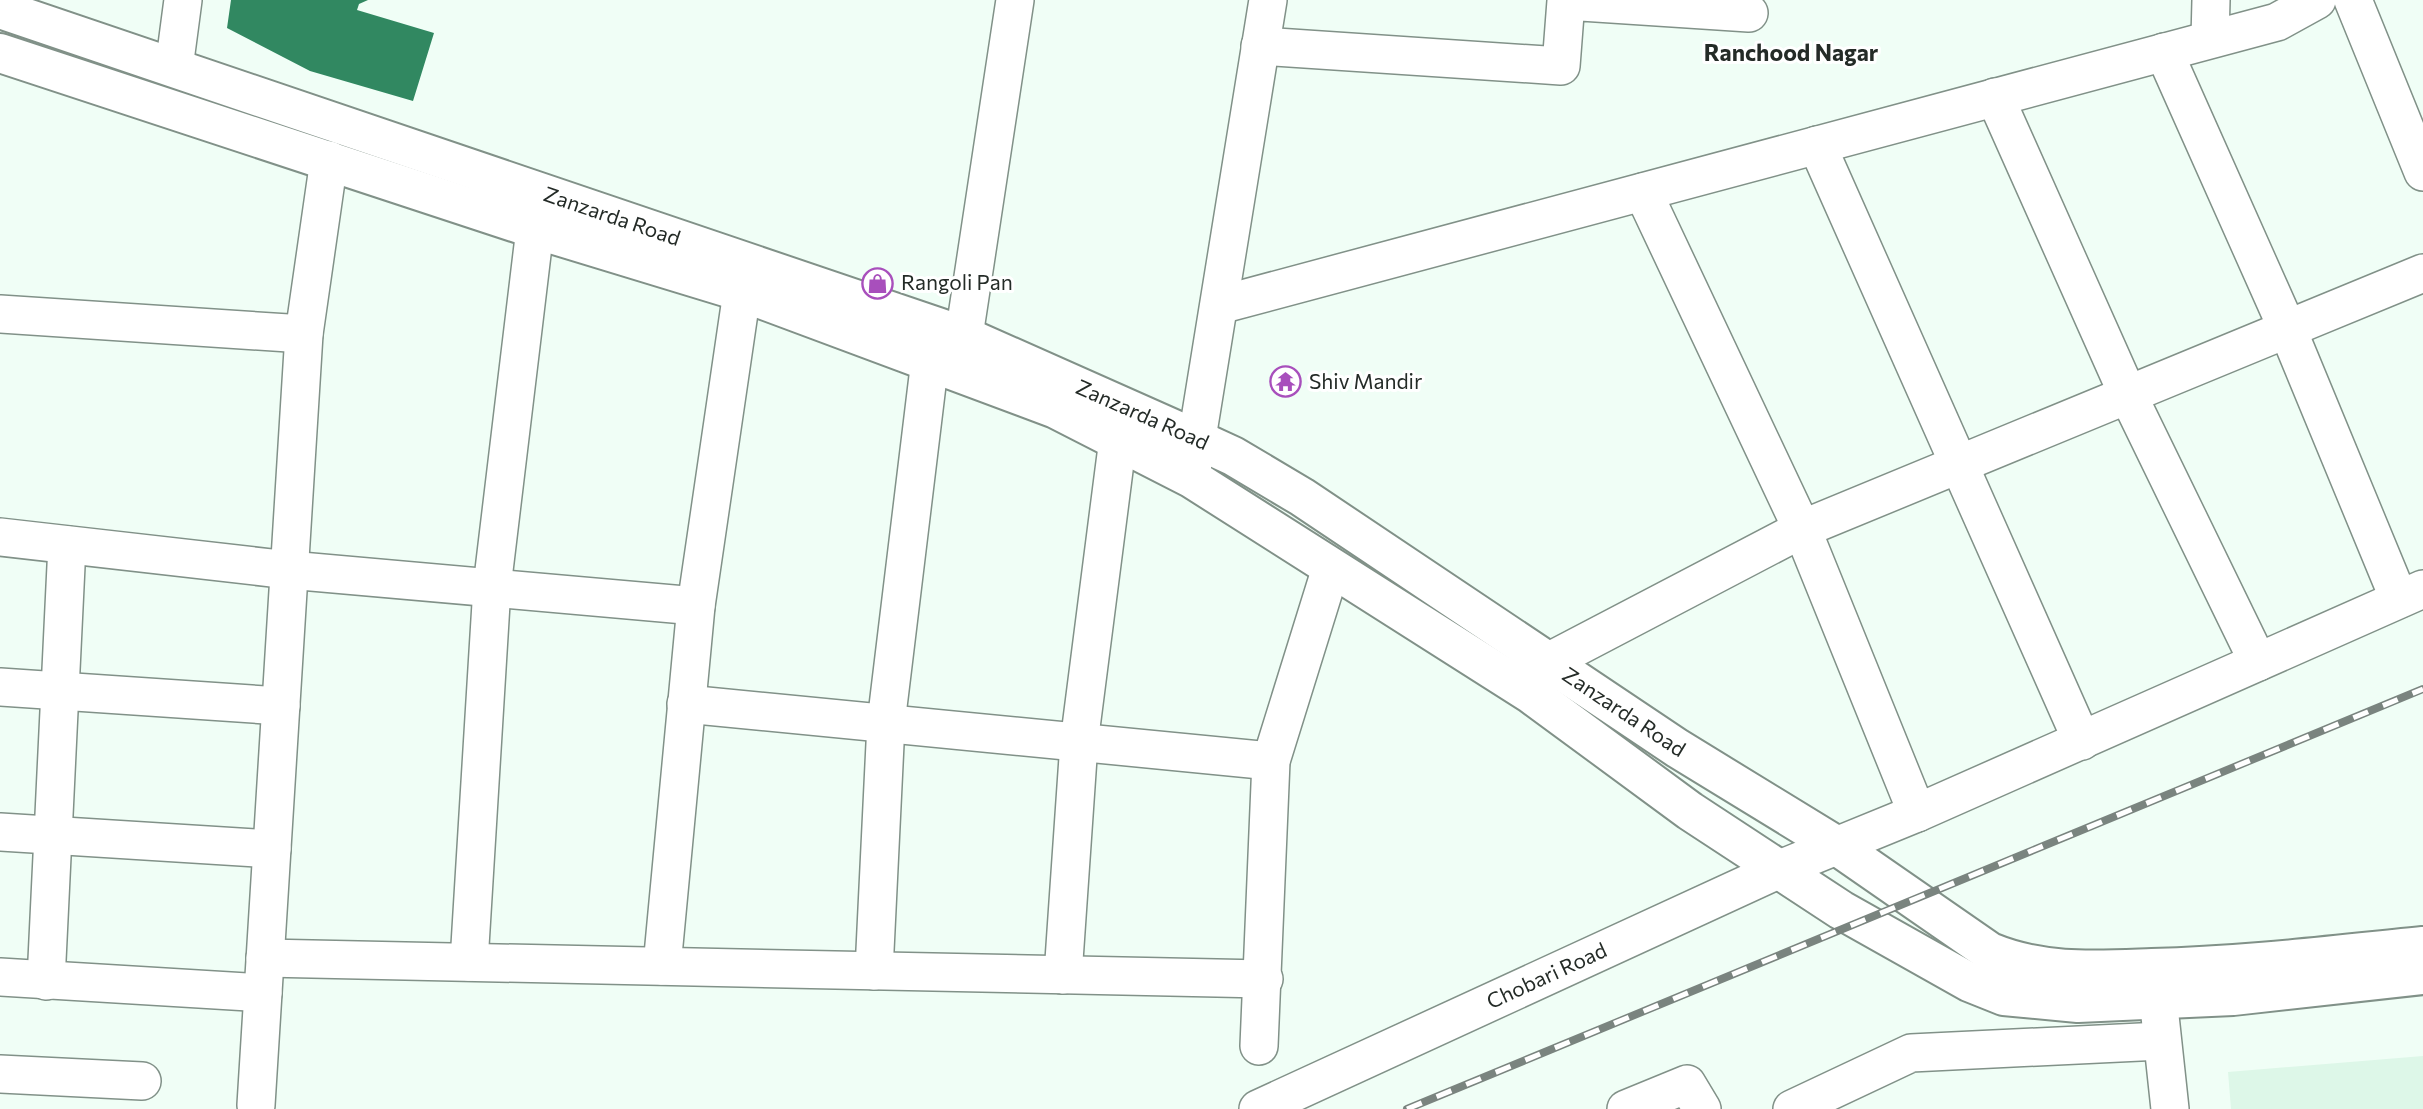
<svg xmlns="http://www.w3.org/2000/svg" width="2423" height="1109" viewBox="0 0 2423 1109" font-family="Commissioner,sans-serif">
<rect width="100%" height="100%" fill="#f0fef6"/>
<path fill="#ddf7e8" d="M2423,1056V1109H2231L2228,1072Z"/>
<path fill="#318861" d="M231,0H368L359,4L357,10L434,33L413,101L310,71L227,28Z"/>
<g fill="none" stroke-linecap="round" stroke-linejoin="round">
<defs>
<g id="minor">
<path d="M2353,0L2423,172"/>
<path d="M2210,39L2211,0"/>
<path d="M1260,46L1561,66L1566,1L1749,13"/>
<path d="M2164,52L2287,328L2399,599"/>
<path d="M174,68L183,0"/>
<path d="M1995,97L2128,395L2258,662"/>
<path d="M1817,145L2082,741"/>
<path d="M1643,192L1802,529L1917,813"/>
<path d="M1220,305L2277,22L2317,0"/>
<path d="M0,314L304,334"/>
<path d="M964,336L1015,0"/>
<path d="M1192,469L1268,0"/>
<path d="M0,537L289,570L696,606"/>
<path d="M1548,662L1802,529L2423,273"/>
<path d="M0,687L281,706"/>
<path d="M686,704L1271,761"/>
<path d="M0,832L272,849"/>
<path d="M265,958L1264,979"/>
<path d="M469,962L492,587L535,229"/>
<path d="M662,966L696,606L742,292"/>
<path d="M874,971L886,723L930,360"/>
<path d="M1063,975L1079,743L1118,439"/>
<path d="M0,977L263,993"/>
<path d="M46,981L67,545"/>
<path d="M2160,1016L2170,1109"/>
<path d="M1259,1046L1271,761L1331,568"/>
<path d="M0,1074L142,1081"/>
<path d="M256,1105L304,334L329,160"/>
<path id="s1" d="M1258,1109L1780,869L1917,813L2423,589"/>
<path d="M1626,1109L1687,1084L1702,1109"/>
<path d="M1792,1109L1911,1053L2161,1041"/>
</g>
<g id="major">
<path id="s2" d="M0,9L964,336L1196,439L1233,456L1302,497L1677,748L1837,846L1990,952C2043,974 2096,970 2152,968C2243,966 2333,955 2423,946"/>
<path d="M0,53L535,229L742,292L1056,409L1191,478L1531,694L1690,811L1841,910L1969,982L2004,996L2078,1003L2233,996L2423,975"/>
</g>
</defs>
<use href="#minor" stroke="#819188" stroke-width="40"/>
<use href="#major" stroke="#819188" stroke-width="42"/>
<use href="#minor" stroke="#fff" stroke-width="37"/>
<use href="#major" stroke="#fff" stroke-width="38"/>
<defs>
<path id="rail" d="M1407,1109L2423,689"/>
</defs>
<use href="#rail" stroke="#7a847f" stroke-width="8"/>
<use href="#rail" stroke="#fff" stroke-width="5" stroke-dasharray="16" stroke-linecap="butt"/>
</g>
<defs>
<symbol id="shop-ring" viewBox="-11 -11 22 22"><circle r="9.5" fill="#fff" stroke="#a84fbc" stroke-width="1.5"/><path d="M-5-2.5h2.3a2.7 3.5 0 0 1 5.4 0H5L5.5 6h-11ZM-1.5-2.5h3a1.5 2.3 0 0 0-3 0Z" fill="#a84fbc"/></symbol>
<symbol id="temple-ring" viewBox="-11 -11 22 22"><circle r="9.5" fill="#fff" stroke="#a84fbc" stroke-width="1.5"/><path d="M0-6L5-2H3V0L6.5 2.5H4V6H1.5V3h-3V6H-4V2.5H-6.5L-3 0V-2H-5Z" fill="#a84fbc"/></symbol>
</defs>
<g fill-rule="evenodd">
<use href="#shop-ring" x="860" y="266" width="35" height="35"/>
<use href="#temple-ring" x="1268" y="364" width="35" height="35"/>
</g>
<g text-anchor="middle" stroke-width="6" stroke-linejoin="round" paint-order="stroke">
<g font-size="21" fill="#242b27" stroke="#fff">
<text dy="7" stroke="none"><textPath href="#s2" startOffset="646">Zanzarda Road</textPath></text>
<text dy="7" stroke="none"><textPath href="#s2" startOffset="1213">Zanzarda Road</textPath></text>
<text dy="7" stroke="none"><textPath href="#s2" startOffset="1780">Zanzarda Road</textPath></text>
<text dy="7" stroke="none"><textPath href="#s1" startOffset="318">Chobari Road</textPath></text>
</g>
<g font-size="21" fill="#242b27" stroke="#fff" text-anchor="start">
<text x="901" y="290">Rangoli Pan</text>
<text x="1309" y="389">Shiv Mandir</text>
</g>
<g font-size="23" font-weight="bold" fill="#242b27" stroke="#fff">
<text x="1791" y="61">Ranchood Nagar</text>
</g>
</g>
</svg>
